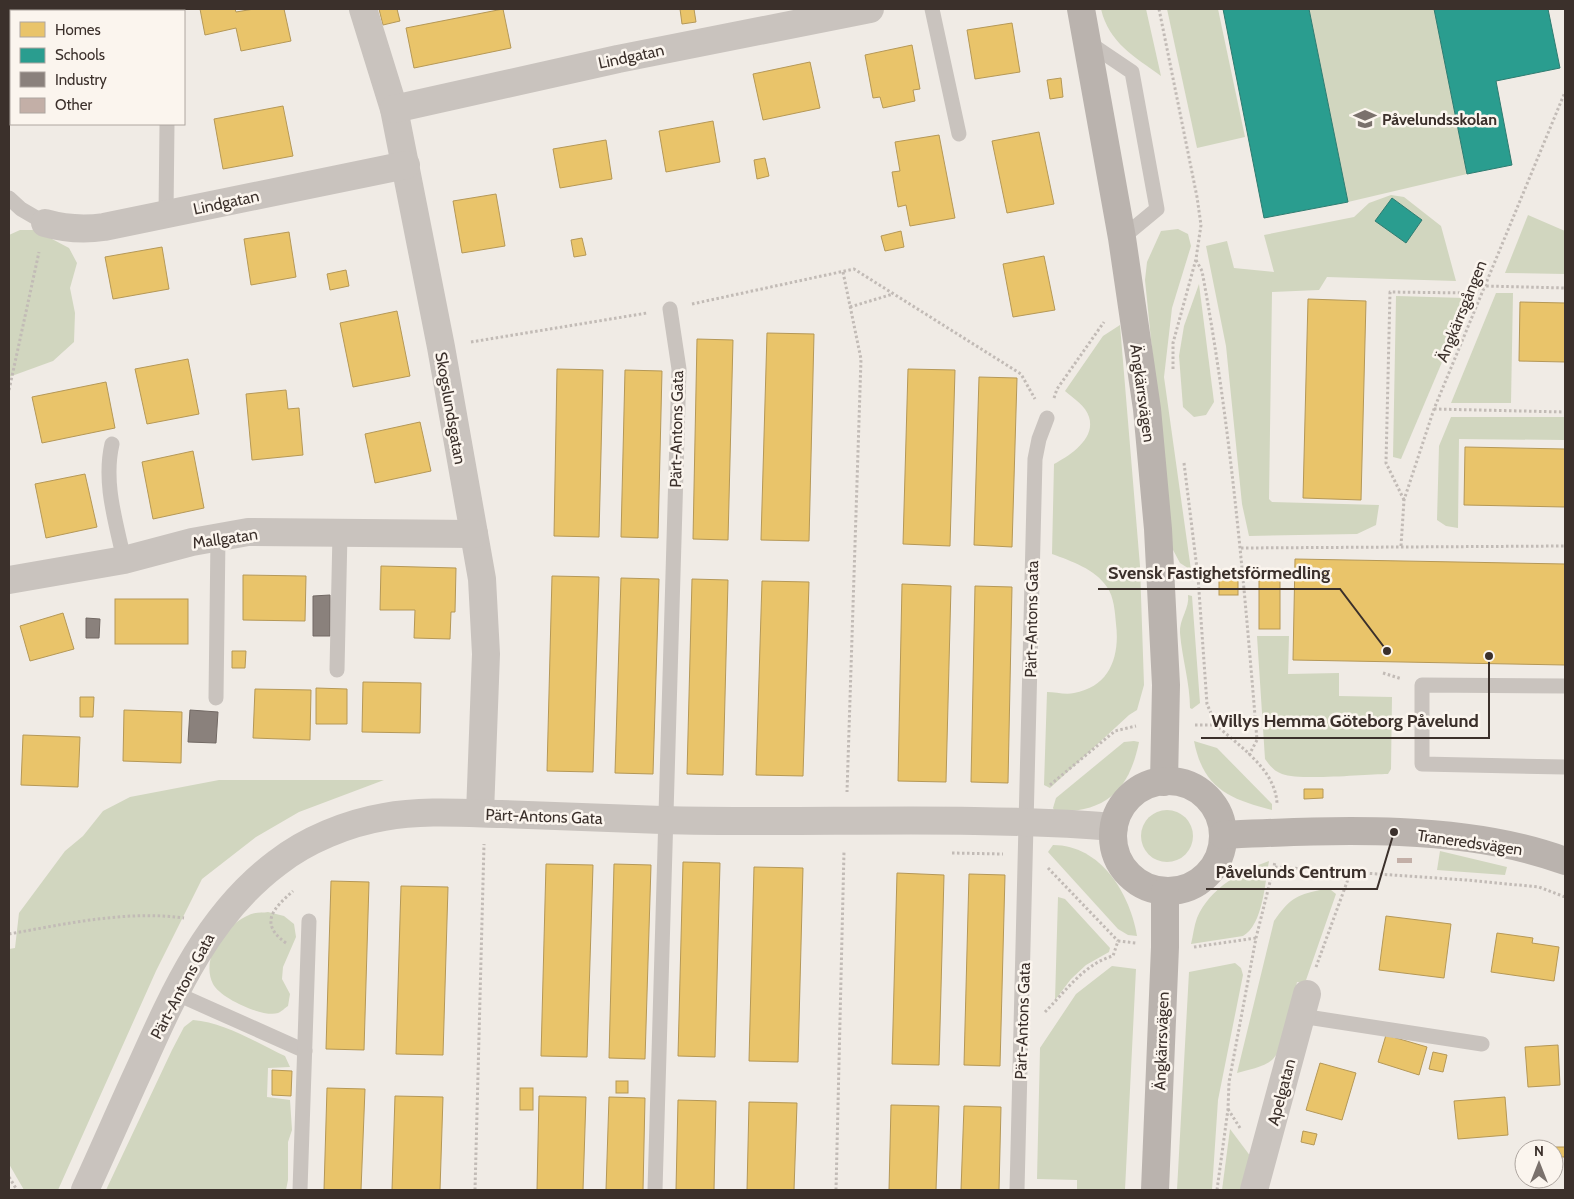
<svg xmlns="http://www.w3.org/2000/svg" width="1574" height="1199" viewBox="0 0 1574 1199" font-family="Cabin,sans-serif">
<rect width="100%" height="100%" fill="#f0ebe5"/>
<g fill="#d1d6bf">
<path d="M1101,9H1146L1161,76C1134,56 1109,43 1101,9Z"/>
<path d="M1167,9H1218L1245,137L1197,148Z"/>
<path d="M1309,9H1434L1467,174L1348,202Z"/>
<path d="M1391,195L1404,197L1441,226L1456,281L1327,277L1319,290L1272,292L1269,499L1272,502L1379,505L1376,525L1357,534L1249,536L1242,504L1226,346L1206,246L1227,241L1234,268L1274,272L1264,235L1354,217L1369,203Z"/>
<path d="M1528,215L1565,231V274L1505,273Z"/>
<path d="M1178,229L1188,234L1191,246L1172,308L1164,377L1191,570L1180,563L1172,548L1145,280L1147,262L1161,231Z"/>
<path d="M20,230H35L69,248L77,263L70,288L75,313L74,342L53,361L9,377V235Z"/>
<path d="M1199,284L1214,402L1206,415L1194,417L1183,407L1179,356L1184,326Z"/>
<path d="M1496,293H1513L1511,403H1451Z"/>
<path d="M1396,296L1465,298L1448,348L1401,459L1393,457Z"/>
<path d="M1120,325L1140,566L1144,685L1137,710L1129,715L1050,788L1044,785L1047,692C1055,692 1066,695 1074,693C1110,687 1120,656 1116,624C1115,612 1114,597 1107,587C1095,569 1071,561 1052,554L1054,464C1069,456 1096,439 1089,417C1086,406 1073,398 1065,391L1103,336Z"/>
<path d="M1451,417H1565V440L1459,439L1458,528L1446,526L1437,520L1439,446Z"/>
<path d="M1188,595L1192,596L1200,703L1192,709L1190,708C1190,683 1182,658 1180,633C1179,619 1190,608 1188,595Z"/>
<path d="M1257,636H1289L1288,674L1339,673V696L1392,697L1391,769L1388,774C1365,774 1301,781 1282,774C1274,771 1270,766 1265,759Z"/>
<path d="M1134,741L1139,742C1129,791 1106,812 1055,812L1053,808L1056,798L1124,742Z"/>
<path d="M1194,741L1217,748L1272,804V810C1229,799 1203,788 1194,741Z"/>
<path d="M219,780H384L299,812L256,837L202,879L156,971L58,1190H24L9,1164V949L15,948L19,913L65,851L83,836L103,811L130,797Z"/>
<circle cx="1167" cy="836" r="26"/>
<path d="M1053,845C1101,845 1130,894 1137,936L1128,935L1118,929L1048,852Z"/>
<path d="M1440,851L1507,867L1505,875L1437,870Z"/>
<path d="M1269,861C1265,882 1263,925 1243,936L1191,944C1193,936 1194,926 1197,918C1210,888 1241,871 1269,861Z"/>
<path d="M1320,890H1331L1336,894L1305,983L1297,982C1293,1003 1288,1043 1273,1059C1265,1067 1247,1070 1237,1073L1274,921C1289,900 1295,895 1320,890Z"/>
<path d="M1058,897L1065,899L1110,948L1109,952L1086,965L1071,979L1055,1000Z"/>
<path d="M268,912L284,916L294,924L296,937L283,967L282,979L290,994L288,1006C285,1008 281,1012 278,1013C263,1018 220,998 213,984C200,958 225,925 249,915C254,912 262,913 268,912Z"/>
<path d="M1235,963L1241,968L1243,975L1218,1100L1212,1190H1177L1189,972Z"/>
<path d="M1112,966L1136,969L1125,1190H1077V1180L1037,1179L1040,1048L1076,994Z"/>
<path d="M193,1020C224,1022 257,1043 285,1056L290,1067L268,1068L267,1097L290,1100L292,1130L288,1142V1180L286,1190H106L172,1050L184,1027Z"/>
<path d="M1230,1129L1251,1157L1243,1190H1222Z"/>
</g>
<g fill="#e9c46a" stroke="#b59857">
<path d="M200,9H235L236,12L254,9H284L291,41L241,51L236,28L205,35Z"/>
<path d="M379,9H397L400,21L383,25Z"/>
<path d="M503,9L511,48L414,68L406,28Z"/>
<path d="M680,9H694L696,22L682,24Z"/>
<path d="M1012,23L1020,72L975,79L967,30Z"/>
<path d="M912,45L920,89L913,90L915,101L883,108L880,97L873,98L865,55Z"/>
<path d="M810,62L820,108L763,120L753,74Z"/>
<path d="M1061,78L1063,97L1050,99L1047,80Z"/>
<path d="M283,106L293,156L223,169L214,119Z"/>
<path d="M713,121L720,162L666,172L659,131Z"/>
<path d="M1039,132L1054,204L1007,213L992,141Z"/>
<path d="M939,135L955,218L910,226L906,205L898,207L892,172L900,171L895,142Z"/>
<path d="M606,140L612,179L560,188L553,149Z"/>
<path d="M765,158L769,176L757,179L754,160Z"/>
<path d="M496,194L505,246L462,253L453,201Z"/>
<path d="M901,231L904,247L885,251L881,236Z"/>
<path d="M289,232L296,277L251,285L244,239Z"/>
<path d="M582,238L586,255L574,257L571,240Z"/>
<path d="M162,247L169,289L113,299L105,257Z"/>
<path d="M1044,256L1055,310L1013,317L1003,264Z"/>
<path d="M346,270L349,286L330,290L327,274Z"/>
<path d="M1308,299L1366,301L1361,500L1303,498Z"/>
<path d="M1520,302L1565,303V362L1519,361Z"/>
<path d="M397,311L410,376L353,387L340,323Z"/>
<path d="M767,333L814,334L809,541L761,540Z"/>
<path d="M697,339L733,340L728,540L693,539Z"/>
<path d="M188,359L199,414L147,424L135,369Z"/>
<path d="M557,369L603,370L599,537L554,536Z"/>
<path d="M908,369L955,370L950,546L903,544Z"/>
<path d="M625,370L662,371L658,538L621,537Z"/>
<path d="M979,377L1017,378L1012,547L974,545Z"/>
<path d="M106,382L115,428L42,443L32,397Z"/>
<path d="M286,390L288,409L299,408L303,455L252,460L246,394Z"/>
<path d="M420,422L431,471L375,483L365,434Z"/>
<path d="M1465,447L1565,449V507L1464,505Z"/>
<path d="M193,451L204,508L153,519L142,462Z"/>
<path d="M85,474L97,527L46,538L35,484Z"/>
<path d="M1295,559L1565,564V665L1293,660Z"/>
<path d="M381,566L456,568L455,612H451L450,639L414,638L415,610H380Z"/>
<rect x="1219" y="570" width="19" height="25"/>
<rect x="1259" y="573" width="21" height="56"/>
<path d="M243,575L306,576L305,621L243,620Z"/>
<path d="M552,576L599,577L593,772L547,771Z"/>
<path d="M621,578L659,579L653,774L615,773Z"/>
<path d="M692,579L728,580L723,775L687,774Z"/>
<path d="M762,581L809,582L803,776L756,775Z"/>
<path d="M902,584L951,586L946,782L898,781Z"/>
<path d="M975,586L1012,587L1008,783L971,782Z"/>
<rect x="115" y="599" width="73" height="45"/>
<path d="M63,613L74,649L30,661L20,626Z"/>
<path d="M232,651H246L245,668H232Z"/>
<path d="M363,682L421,683L420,733L362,732Z"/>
<path d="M316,688L347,689V724H316Z"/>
<path d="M255,689L311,690L310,740L253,738Z"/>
<path d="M80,697H94L93,717H80Z"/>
<path d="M124,710L182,712L181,763L123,761Z"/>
<path d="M23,735L80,737L78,787L21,785Z"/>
<path d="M1304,789H1323V798L1304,799Z"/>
<path d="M683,862L720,863L715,1057L678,1056Z"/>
<path d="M546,864L593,865L587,1057L541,1056Z"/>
<path d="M614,864L651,865L645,1059L609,1058Z"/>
<path d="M754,867L803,868L798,1062L749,1061Z"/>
<path d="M897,873L944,875L939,1065L892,1064Z"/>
<path d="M969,874L1005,875L1000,1066L964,1065Z"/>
<path d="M331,881L369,882L364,1050L326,1049Z"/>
<path d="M401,886L448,887L443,1055L396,1054Z"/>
<path d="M1386,916L1451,924L1444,978L1379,970Z"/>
<path d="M1497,933L1533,938L1532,943L1559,947L1554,981L1491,972Z"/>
<path d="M1386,1035L1427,1047L1419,1075L1378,1062Z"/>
<path d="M1558,1045L1560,1085L1528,1087L1525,1047Z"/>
<path d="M1433,1052L1447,1055L1443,1072L1429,1069Z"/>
<path d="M1320,1063L1356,1073L1342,1120L1306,1110Z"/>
<path d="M272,1070L292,1071L291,1096L272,1095Z"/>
<rect x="616" y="1081" width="12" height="12"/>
<path d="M327,1088L365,1089L361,1190H324Z"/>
<rect x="520" y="1088" width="13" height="22"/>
<path d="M395,1096L443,1097L440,1190H392Z"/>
<path d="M539,1096L586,1097L583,1190H537Z"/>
<path d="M609,1097L645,1098L643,1190H606Z"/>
<path d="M1505,1097L1508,1135L1458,1139L1454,1101Z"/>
<path d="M678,1100L716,1101L714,1190H676Z"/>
<path d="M749,1102L797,1103L794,1190H747Z"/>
<path d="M891,1105L939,1106L936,1190H889Z"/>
<path d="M964,1106L1001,1107L999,1190H961Z"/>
<path d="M1303,1131L1317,1134L1314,1145L1301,1142Z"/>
<rect x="1556" y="1147" width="9" height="10"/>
</g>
<g fill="#2a9d8f" stroke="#2f7c71">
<path d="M1223,9H1309L1348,202L1264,218Z"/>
<path d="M1434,9H1548L1560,68L1496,81L1512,165L1467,174Z"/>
<path d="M1392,198L1422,220L1406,243L1375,221Z"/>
</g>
<g fill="#8a817c" stroke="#726964">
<path d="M330,595V636H313V596Z"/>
<path d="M86,618L100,619L99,638H86Z"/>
<path d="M190,710L218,712L216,743L188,742Z"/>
</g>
<rect fill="#c3afa7" x="1397" y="858" width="15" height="5"/>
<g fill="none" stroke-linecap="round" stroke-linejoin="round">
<g stroke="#c2bbb6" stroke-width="3" stroke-dasharray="2.5 2.5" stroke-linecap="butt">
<path d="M1159,9L1197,197L1201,225L1196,259L1173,343V370"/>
<path d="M1196,260L1202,271C1231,426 1244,583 1257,740L1249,755"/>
<path d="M843,272L861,359L847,792"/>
<path d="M692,304L854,269L1021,374L1035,399"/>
<path d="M850,307L893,294"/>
<path d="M471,342L647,313"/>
<path d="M9,390L39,252"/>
<path d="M1054,398L1057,389L1104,322"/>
<path d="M1434,409L1565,412"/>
<path d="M1184,463L1198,577L1207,704L1216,725"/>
<path d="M1404,500L1386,463L1390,292L1469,293L1484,286L1565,288"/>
<path d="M1401,546L1404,500L1434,409L1565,92"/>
<path d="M1241,548L1565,546"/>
<path d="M1383,673L1402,679"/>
<path d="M1195,725H1216C1239,746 1275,769 1277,803"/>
<path d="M1050,785L1115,731L1136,726"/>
<path d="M952,853L1003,854"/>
<path d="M1275,867L1466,880L1539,887L1565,897"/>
<path d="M1048,868L1118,941"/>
<path d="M9,934C65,924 127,910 184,918"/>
<path d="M286,943C258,923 274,908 293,891"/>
<path d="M1194,947L1256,938"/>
<path d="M1316,967L1351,871"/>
<path d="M1045,1012C1064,993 1085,963 1113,956L1118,941L1136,943"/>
<path d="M1228,1109L1240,1128"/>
<path d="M9,1177L17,1190"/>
<path d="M475,1190L484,844"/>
<path d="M836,1190L844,851"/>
<path d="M1217,1190L1228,1109L1229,1082L1256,938L1275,862"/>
</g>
<g stroke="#c9c3be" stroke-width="15">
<path d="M932,9L959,134"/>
<path d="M168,11V9"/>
<path d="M1089,43L1132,72L1157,209L1122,238"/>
<path d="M9,198L21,209L45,223"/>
<path d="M166,214L167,124"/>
<path d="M112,444C103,483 116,522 124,560"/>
<path d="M337,670L340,533"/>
<path d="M1565,686L1422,685V764L1565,767"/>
<path d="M216,698L218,537"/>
<path d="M175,993L305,1051"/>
<path d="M1301,1016L1482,1044"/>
<path d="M300,1190L309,921"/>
<path d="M655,1190L679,369L670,309"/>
<path d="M1017,1190L1035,459L1039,439L1047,418"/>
</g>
<g stroke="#c9c3be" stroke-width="28">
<path d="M363,9L394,109L441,347L482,579L486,654L480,813"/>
<path d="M394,109L618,59L870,9"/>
<path d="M45,223C66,229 83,230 104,227L406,165"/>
<path d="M9,580L124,560L192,542L248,532L474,534"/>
<path d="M85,1190C104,1149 122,1107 141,1066C175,990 209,914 277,863C306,840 348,823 384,817C422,810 463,813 501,814C555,816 609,818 662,820C812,824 964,815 1114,827"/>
<path d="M1254,1190L1307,994"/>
</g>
<g stroke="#bab3ae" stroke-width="28">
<path d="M1081,9L1122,238L1147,409L1158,529L1166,685L1164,782"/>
<circle cx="1168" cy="836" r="55"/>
<path d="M1223,835C1331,830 1463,823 1565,861"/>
<path d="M1155,1190L1165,947V892"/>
</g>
</g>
<defs>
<symbol id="school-bare" viewBox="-9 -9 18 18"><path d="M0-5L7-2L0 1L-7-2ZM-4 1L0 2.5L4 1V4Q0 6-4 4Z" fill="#7a716c" stroke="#fbf5ee" stroke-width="2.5" paint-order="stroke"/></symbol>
</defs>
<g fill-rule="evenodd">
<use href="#school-bare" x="1349" y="103" width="32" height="32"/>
</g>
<g text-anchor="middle" stroke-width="5" stroke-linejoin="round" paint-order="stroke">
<g font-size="16" fill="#3b302b" stroke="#fbf5ee">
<text transform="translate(631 56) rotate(-12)" y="6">Lindgatan</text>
<text transform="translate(226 202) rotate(-12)" y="6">Lindgatan</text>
<text transform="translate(1461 311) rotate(-68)" y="6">Ängkärrsgången</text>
<text transform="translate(1143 393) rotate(82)" y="6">Ängkärrsvägen</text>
<text transform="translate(451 408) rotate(80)" y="6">Skogslundsgatan</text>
<text transform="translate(676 429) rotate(-89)" y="6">Pärt-Antons Gata</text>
<text transform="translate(225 538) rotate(-8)" y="6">Mallgatan</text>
<text transform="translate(1031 619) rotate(-89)" y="6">Pärt-Antons Gata</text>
<text transform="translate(544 816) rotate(2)" y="6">Pärt-Antons Gata</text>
<text transform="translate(1470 842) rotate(8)" y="6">Traneredsvägen</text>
<text transform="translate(182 986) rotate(-62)" y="6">Pärt-Antons Gata</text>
<text transform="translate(1022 1021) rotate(-88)" y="6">Pärt-Antons Gata</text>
<text transform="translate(1161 1041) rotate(-88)" y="6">Ängkärrsvägen</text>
<text transform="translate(1281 1092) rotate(-75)" y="6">Apelgatan</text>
</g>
<g font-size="16" font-weight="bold" fill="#3b302b" stroke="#fbf5ee" text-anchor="start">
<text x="1382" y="125">Påvelundsskolan</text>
</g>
</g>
<path fill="none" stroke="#3b302b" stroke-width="2" d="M1387 651L1340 589H1098M1489 656L1489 738H1201M1394 832L1377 889H1206"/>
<g fill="#3b302b" stroke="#fbf5ee" stroke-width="2">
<circle cx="1387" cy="651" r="5"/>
<circle cx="1489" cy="656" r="5"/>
<circle cx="1394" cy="832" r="5"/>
</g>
<g font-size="18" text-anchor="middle" font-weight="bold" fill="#3b302b" stroke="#fbf5ee" stroke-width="5" stroke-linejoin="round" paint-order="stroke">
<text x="1219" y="579">Svensk Fastighetsförmedling</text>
<text x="1345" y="727">Willys Hemma Göteborg Påvelund</text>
<text x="1291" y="878">Påvelunds Centrum</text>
</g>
<rect width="1574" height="1199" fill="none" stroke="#3b302b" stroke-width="20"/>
<rect x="10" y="10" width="175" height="115" fill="#fbf5ee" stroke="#aea6a0"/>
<rect x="20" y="22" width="25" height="15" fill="#e9c46a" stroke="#aea6a0"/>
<text x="55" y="35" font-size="15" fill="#3b302b">Homes</text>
<rect x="20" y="48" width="25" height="15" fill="#2a9d8f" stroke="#aea6a0"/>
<text x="55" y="60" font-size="15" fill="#3b302b">Schools</text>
<rect x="20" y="72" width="25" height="15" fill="#8a817c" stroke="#aea6a0"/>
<text x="55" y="85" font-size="15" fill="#3b302b">Industry</text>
<rect x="20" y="98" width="25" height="15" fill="#c3afa7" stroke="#aea6a0"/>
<text x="55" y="110" font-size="15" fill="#3b302b">Other</text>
<g transform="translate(1539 1164)"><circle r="24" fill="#fbf5ee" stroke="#aea6a0"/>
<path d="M0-4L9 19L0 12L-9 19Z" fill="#7a716c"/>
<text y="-8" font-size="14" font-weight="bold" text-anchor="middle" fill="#3b302b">N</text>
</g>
</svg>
